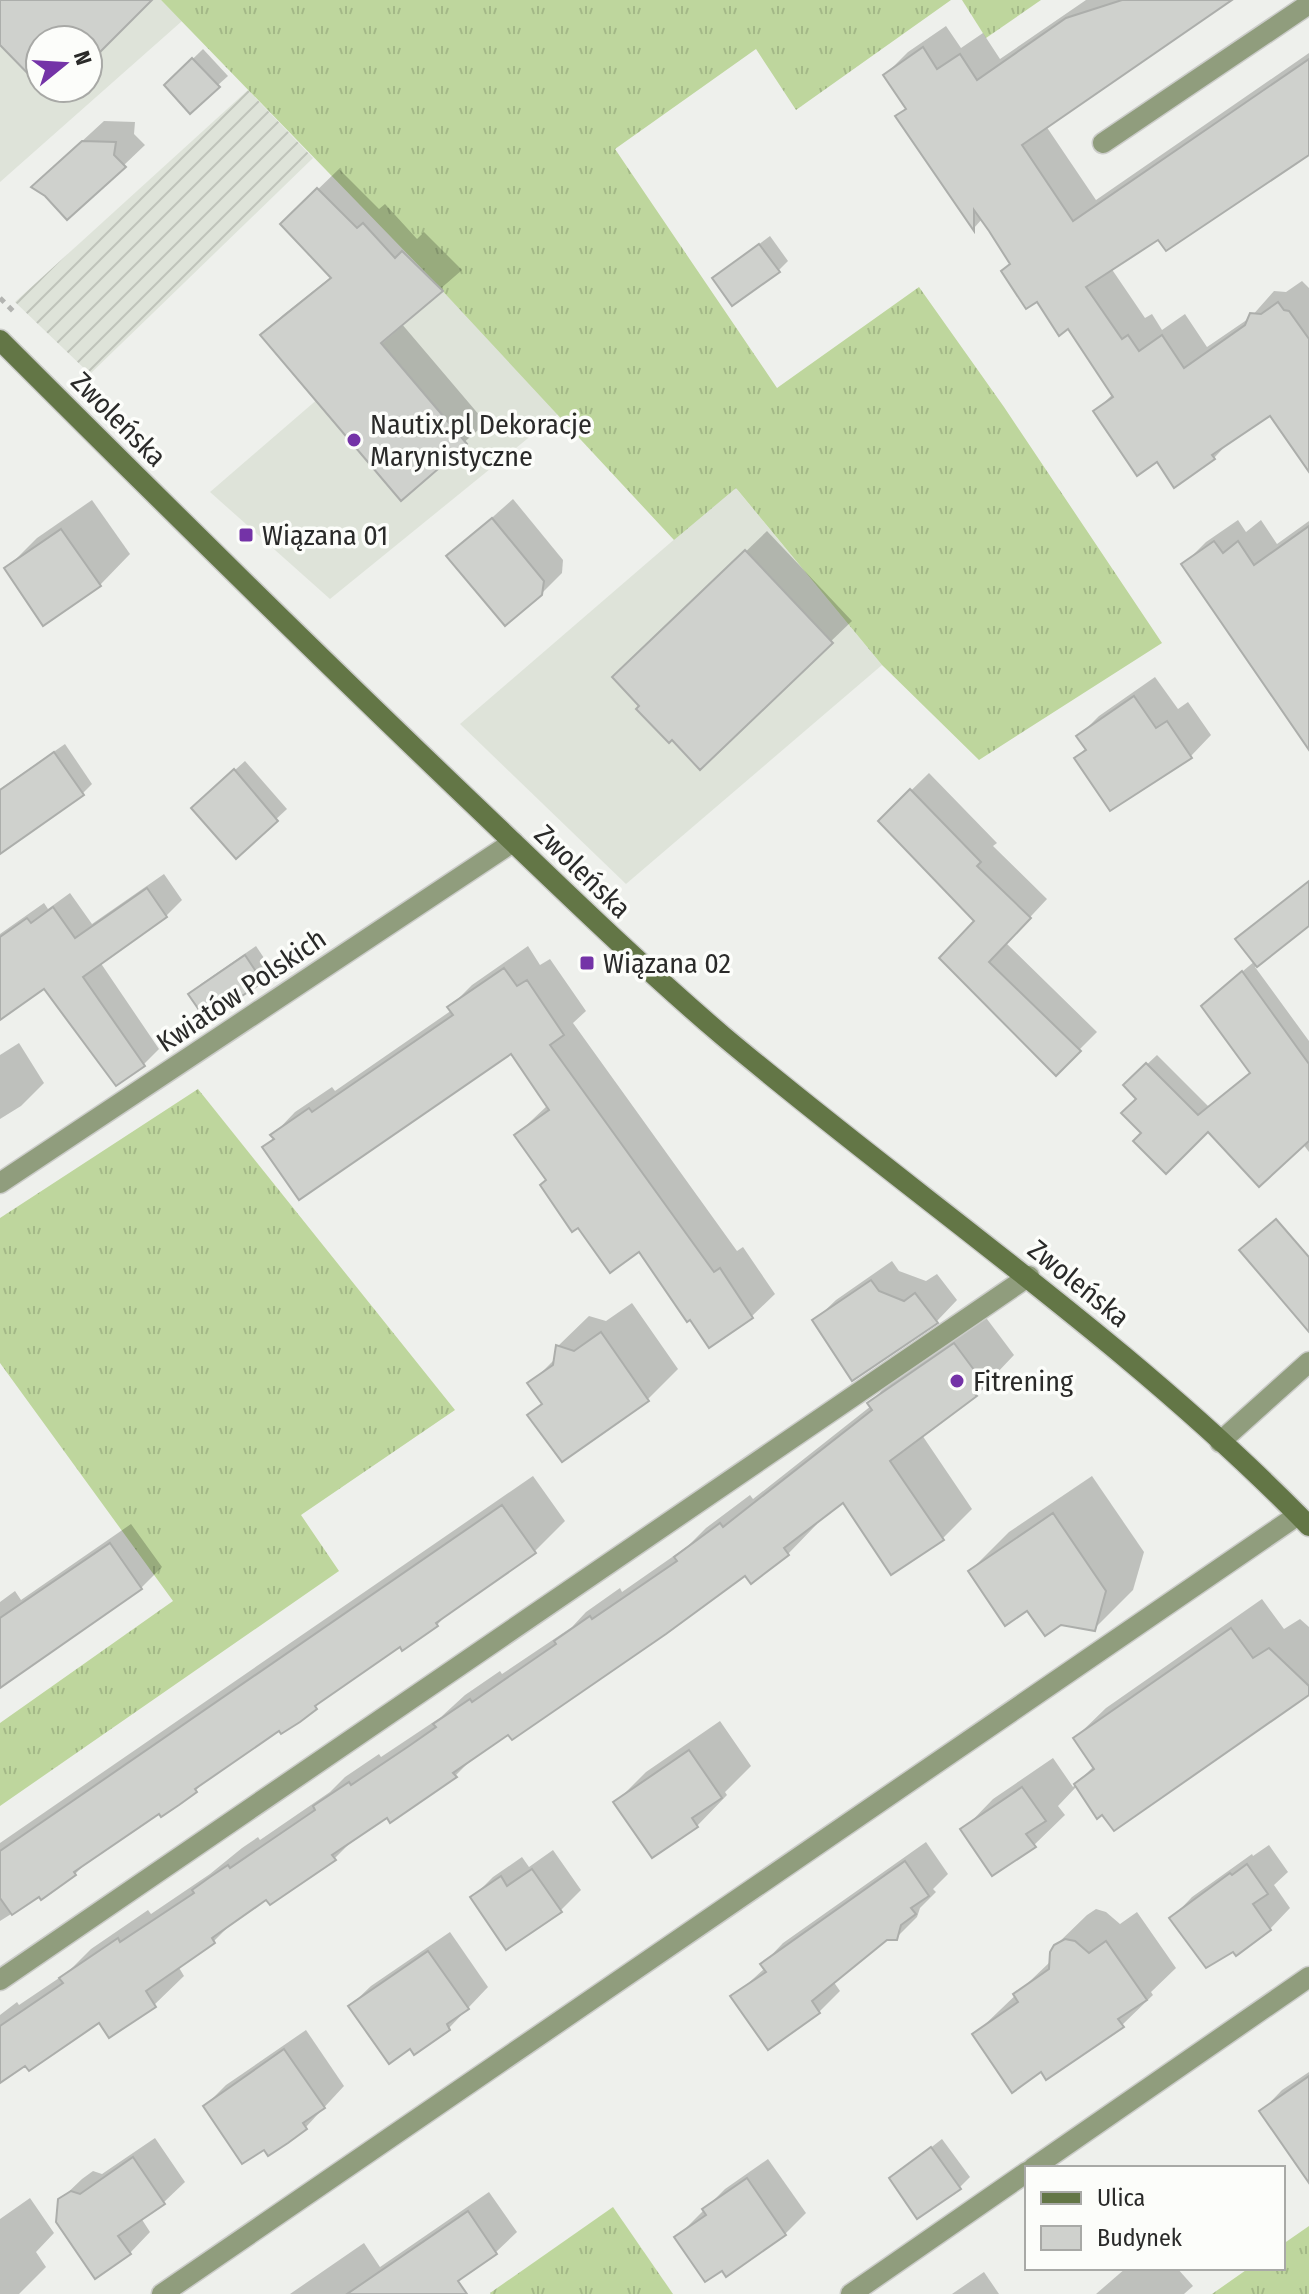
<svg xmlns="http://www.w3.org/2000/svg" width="1309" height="2294" viewBox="0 0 1309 2294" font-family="'Fira Sans Condensed',sans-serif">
<defs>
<pattern id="industrial-furrows" width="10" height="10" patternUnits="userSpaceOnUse" patternTransform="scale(2)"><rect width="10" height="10" fill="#dee3d9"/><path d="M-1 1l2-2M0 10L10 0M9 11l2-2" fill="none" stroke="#bfc3ba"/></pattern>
<pattern id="grass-tufts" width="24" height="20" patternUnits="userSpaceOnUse" patternTransform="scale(2)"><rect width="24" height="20" fill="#bed69d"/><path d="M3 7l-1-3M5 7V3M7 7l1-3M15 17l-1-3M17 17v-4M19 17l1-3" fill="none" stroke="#a3b887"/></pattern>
</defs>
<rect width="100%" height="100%" fill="#eef0ec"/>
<g fill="#dee3d9" fill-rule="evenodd">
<path d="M0,0H161L182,21L0,182ZM40,40H88V88H40Z"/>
<path d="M443,291L559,413L330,599L210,492Z"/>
<path d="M735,487L882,665L626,884L460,724Z"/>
</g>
<path fill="url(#industrial-furrows)" d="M248,90L313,158L90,374L15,302Z"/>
<g fill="url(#grass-tufts)">
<path d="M161,0H951L796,110L756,49L615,149L777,388L919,287L1004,407L1162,643L979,760L882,665L736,488L674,540L424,271Z"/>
<path d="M962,0H1041L986,38Z"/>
<path d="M198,1089L455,1410L301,1515L339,1571L0,1806V1723L173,1601L0,1363V1218Z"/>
<path d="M613,2207L673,2294H491L490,2293Z"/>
<path d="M1309,2226V2294H1212L1249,2268H1283V2244Z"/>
</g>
<g fill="#0003">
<path d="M1086,0H1229L1046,126L1096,200L1309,53V152L1159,237L1111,268L1145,318L1152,314L1162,330L1185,314L1207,347L1251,317L1274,291L1286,292L1302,281L1309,288V469L1271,413L1233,438L1214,458L1158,460L1095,411L1113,394L1069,327L1011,263L982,219L974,228L897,117L907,107L885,75L908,52L946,26L961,48L983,33L1000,59Z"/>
<path d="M203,49L228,76L218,85H166Z"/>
<path d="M45,88H60L53,96Z"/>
<path d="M104,121L135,122L134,134L145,145L124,165L54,167Z"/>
<path d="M339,169L379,209L385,204L417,239L424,232L462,270L401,323L486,423L401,498L263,335L283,315L332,276L282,224Z"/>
<path d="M770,236L788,261L778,271L714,278Z"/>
<path d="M513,499L563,560L562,573L541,594L449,556Z"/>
<path d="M92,500L130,554L100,585L7,568L37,538Z"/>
<path d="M1238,520L1246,532L1261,520L1277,544L1309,521V727L1183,565L1206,542Z"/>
<path d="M767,531L852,621L700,767L642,706L636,657Z"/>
<path d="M1155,677L1178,709L1188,702L1211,735L1191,756L1110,808L1076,758L1087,747L1079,736L1099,716Z"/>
<path d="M65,744L92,784L82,794L0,851V789Z"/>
<path d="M245,761L287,809L236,856L204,798Z"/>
<path d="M929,773L997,843L993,846L1047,899L1006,943L1097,1032L1056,1073L942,958L977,921L880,821Z"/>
<path d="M164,874L182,900L166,916L100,962L159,1049L143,1065L45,986L0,977V934L44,903L48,909L70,893L92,924Z"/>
<path d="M1307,882L1309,924L1255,967L1309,1041V1152L1303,1144L1208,1129L1144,1133L1139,1099L1125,1085L1157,1055L1209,1107L1252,1072L1213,996L1255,961L1237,939Z"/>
<path d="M256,946L272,970L262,980L191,994L201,984Z"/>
<path d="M528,946L540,965L550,959L586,1011L573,1023L737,1251L743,1247L775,1294L752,1316L709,1345L640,1249L548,1179L516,1135L548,1105L511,1051L265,1148L275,1138L273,1135L295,1112L332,1087L335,1091L452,1010L450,1007L472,985Z"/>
<path d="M19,1043L44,1083L21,1106L0,1119V1055Z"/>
<path d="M892,1261L899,1271L926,1281L937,1274L957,1300L937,1321L853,1378L815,1320L836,1300Z"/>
<path d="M632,1303L678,1369L648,1399L562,1459L530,1415L543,1402L530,1384L557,1357L558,1346L589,1316L606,1321Z"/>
<path d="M984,1315L1014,1355L976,1395L922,1435L972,1509L942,1539L843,1500L816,1522L817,1524L788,1554L751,1581L746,1573L477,1754L455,1776L357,1836L334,1859L238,1917L214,1941L178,1966L184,1976L154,2005L100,2020L0,2081V2015L17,2002L19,2005L68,1972L91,1949L148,1910L151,1914L210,1874L242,1848L258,1837L260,1840L330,1792L345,1777L379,1754L381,1757L441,1717L465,1695L500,1671L502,1674L572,1627L586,1612L620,1588L622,1592L688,1546L706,1528L750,1495L753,1499L871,1406L869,1403L899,1374Z"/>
<path d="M533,1476L565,1521L534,1552L452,1609L437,1625L400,1645L331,1693L298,1720L280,1728L210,1776L196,1790L159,1811L90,1859L75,1874L0,1921V1843Z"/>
<path d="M1092,1476L1144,1552L1133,1590L1094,1629L1027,1608L970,1571L1009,1532Z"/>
<path d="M131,1524L162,1567L141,1588L0,1687V1602L15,1591L21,1600Z"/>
<path d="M1262,1599L1284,1629L1300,1619L1309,1627V1693L1077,1786L1058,1806L1065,1815L1034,1845L963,1830L993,1799L1053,1758L1073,1787L1094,1766L1075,1738L1106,1708Z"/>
<path d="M720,1721L751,1766L725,1792L727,1795L697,1826L616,1802L646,1772Z"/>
<path d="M926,1842L948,1874L933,1889L936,1892L920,1908L917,1917L896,1938H887L833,1981L840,1991L819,2012L733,1997L765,1968L763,1964L783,1943Z"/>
<path d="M1269,1845L1288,1872L1274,1885L1290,1908L1270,1929L1172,1918L1192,1897L1252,1854L1253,1856Z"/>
<path d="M553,1850L581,1890L560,1911L472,1898L493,1877L522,1857L529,1867Z"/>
<path d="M1096,1909L1106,1912L1120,1924L1137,1912L1176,1968L1151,1992L1153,1995L1122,2025L1042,2069L974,2035L1052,1960L1055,1946L1087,1915Z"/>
<path d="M450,1932L488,1987L449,2028L410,2046L350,2006L371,1986Z"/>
<path d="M306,2030L344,2086L306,2127L269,2153L205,2106L226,2085Z"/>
<path d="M1309,2072V2162L1262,2111L1282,2090Z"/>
<path d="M155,2138L185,2182L164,2202L141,2218L150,2232L130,2253L60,2200L82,2179L93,2171L102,2174Z"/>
<path d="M942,2139L970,2177L960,2187L918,2216L892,2178Z"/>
<path d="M768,2159L806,2213L785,2234L722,2268L676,2238L725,2189Z"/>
<path d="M489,2192L517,2232L496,2252L436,2294H290L364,2243L380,2267Z"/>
<path d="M30,2198L54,2233L36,2252L46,2267L19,2294H0V2219Z"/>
<path d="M1126,2268H1177L1193,2286L1184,2294H1096Z"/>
<path d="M984,2272L999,2294H952Z"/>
</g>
<g fill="#cfd1cd" stroke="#acaeab" stroke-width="2">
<path d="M0,0H152L88,64V40H40V86L0,45Z"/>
<path d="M1122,0H1232L1022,145L1073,221L1309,59V155L1166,251L1158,240L1086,287L1122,339L1128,335L1139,351L1162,335L1184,368L1245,325L1250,313L1261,314L1278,302L1284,310L1289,311L1309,339V472L1270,416L1212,455L1215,459L1174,488L1157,462L1137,476L1093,411L1113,397L1068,329L1059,336L1037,302L1026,309L1001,271L1010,264L989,231L974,210V231L895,116L906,109L883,75L923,47L937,69L960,54L977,80L1066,18Z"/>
<path d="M192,58L220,87L190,114L164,85Z"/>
<path d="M82,141L116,142L114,155L126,167L67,220L45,196L31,187Z"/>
<path d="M317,188L357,228L363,223L395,258L402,251L443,291L381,343L467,444L401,501L260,335L331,278L280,224Z"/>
<path d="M759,244L780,272L732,306L712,278Z"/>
<path d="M492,518L544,581L542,595L505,626L446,556Z"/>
<path d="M1309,526V750L1181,564L1214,541L1223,553L1238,541L1254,565Z"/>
<path d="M61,529L101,586L43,626L4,568Z"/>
<path d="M745,550L833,643L700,770L672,740L669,743L636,709L639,706L612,677Z"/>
<path d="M1134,696L1156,728L1167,721L1192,758L1110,811L1074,758L1086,750L1076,736Z"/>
<path d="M54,752L84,795L0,854V790Z"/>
<path d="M234,769L278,821L236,859L191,808Z"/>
<path d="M910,789L981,862L977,866L1031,918L989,962L1081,1051L1056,1076L939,958L974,921L878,821Z"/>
<path d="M1309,881V926L1257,967L1235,939Z"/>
<path d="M147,888L167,917L83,977L145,1066L116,1086L44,989L0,1020V937L27,918L31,923L53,907L75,938Z"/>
<path d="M245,955L263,982L206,1020L188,994Z"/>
<path d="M504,968L517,986L527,980L564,1035L550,1045L714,1272L720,1268L753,1318L709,1348L690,1320L687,1322L639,1252L610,1273L578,1228L572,1232L540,1185L546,1180L514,1135L549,1110L511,1054L299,1200L262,1147L274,1139L270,1135L309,1108L312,1112L453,1015L447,1007Z"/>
<path d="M1242,971L1309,1064V1141L1259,1187L1208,1132L1166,1174L1133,1141L1141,1133L1121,1113L1136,1099L1123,1085L1146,1063L1198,1115L1250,1073L1201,1006Z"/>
<path d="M1276,1219L1309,1257V1332L1239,1250Z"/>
<path d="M871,1280L879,1291L904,1301L915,1293L938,1323L852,1381L812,1320Z"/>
<path d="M601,1332L649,1401L562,1462L527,1415L542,1404L527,1383L553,1365L556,1345L574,1351Z"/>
<path d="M954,1343L986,1386L975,1394L977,1396L890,1461L944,1540L891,1575L843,1503L784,1548L789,1555L751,1584L745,1576L666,1634L512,1740L508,1735L453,1773L457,1777L390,1823L387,1818L332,1855L336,1860L270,1905L266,1900L212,1938L215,1943L146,1991L156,2007L109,2038L99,2023L29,2071L25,2066L0,2083V2026L63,1983L59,1978L118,1938L120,1942L194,1893L192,1890L210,1877L228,1865L230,1868L315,1810L313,1806L349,1782L351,1785L409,1746L436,1727L433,1724L470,1699L472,1702L556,1644L554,1641L590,1616L592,1619L677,1561L674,1557L720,1523L723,1527L872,1410L867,1403Z"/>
<path d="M502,1505L536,1553L436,1623L438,1626L402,1651L400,1647L315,1706L317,1709L300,1722L281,1734L279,1731L195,1789L197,1792L179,1805L161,1817L159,1814L74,1872L76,1875L41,1900L39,1897L12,1915L0,1898V1851Z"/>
<path d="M1053,1513L1106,1591L1095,1631L1061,1625L1045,1636L1027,1611L1005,1626L968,1571Z"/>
<path d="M110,1543L142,1589L0,1688V1618Z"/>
<path d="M1231,1628L1253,1658L1269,1648L1309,1686V1695L1114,1831L1102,1815L1097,1819L1074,1784L1094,1769L1073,1738Z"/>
<path d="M689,1750L722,1798L692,1818L698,1827L652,1858L613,1802Z"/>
<path d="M1022,1787L1046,1821L1026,1834L1036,1847L992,1876L960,1829Z"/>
<path d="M905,1861L929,1896L911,1908L916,1914L901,1925L897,1940H887L812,2001L820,2013L768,2050L730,1996L766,1972L760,1964Z"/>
<path d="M1247,1864L1268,1894L1253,1904L1271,1930L1236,1956L1233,1952L1206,1968L1169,1918L1230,1873L1232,1875Z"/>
<path d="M532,1869L562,1912L506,1950L470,1897L501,1876L507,1886Z"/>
<path d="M1065,1939L1075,1941L1089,1953L1106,1941L1147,2000L1118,2019L1124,2027L1046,2080L1041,2072L1012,2093L972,2034L1018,2002L1013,1994L1049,1969L1050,1952L1054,1945Z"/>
<path d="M428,1951L469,2009L447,2024L450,2030L414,2055L410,2049L389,2064L348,2006Z"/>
<path d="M284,2049L325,2108L303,2123L307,2129L288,2143L268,2156L264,2150L242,2164L203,2106Z"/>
<path d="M1309,2076V2183L1259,2111Z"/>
<path d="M931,2147L961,2189L917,2219L889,2178Z"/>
<path d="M133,2157L165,2204L118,2236L131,2254L95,2279L56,2222L58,2199L71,2191L80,2194Z"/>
<path d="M747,2178L786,2235L726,2277L722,2271L705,2282L674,2237L706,2215L702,2209Z"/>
<path d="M468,2211L497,2254L458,2281L467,2294H347Z"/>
</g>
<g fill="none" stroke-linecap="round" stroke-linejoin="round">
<defs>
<path id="lane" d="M1103,143L1309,4"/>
<g id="street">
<path d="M0,1183L513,842"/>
<path d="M1220,1442L1309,1362"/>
<path d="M0,1980L1029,1276"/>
<path d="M1033,2168L1309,1977"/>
<path d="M162,2294L1298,1515"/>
<path d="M851,2294L1027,2172"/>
</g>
<path id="secondary" d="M0,340C155,495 311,649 469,800C553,880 635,961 723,1036C918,1200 1131,1343 1309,1526"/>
</defs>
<use href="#lane" stroke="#cbccc9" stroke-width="23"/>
<use href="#street" stroke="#cbccc9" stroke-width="23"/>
<use href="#secondary" stroke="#cbccc9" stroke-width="23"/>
<path stroke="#b3b4b1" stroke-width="5" stroke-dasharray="6 6" stroke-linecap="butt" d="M0,298L13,311"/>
<use href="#lane" stroke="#909d7d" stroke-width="20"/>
<use href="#street" stroke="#909d7d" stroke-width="20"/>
<use href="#secondary" stroke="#637646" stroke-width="20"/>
</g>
<g fill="#7433a7" stroke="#fcfdfa" stroke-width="3">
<circle cx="354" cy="440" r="8"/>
<rect x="238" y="527" width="16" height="16" rx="4"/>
<rect x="579" y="955" width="16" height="16" rx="4"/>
<circle cx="957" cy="1381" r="8"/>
</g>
<g text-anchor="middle" stroke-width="7" stroke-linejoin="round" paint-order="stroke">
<g font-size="28" fill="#2a2a29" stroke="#fcfdfa">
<text transform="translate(119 419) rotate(45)" y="10">Zwoleńska</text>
<text transform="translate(583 871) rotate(44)" y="10">Zwoleńska</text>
<text transform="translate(241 990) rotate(-34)" y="10">Kwiatów Polskich</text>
<text transform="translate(1079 1283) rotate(39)" y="10">Zwoleńska</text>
</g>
<g font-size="28" fill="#2a2a29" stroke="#fcfdfa" text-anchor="start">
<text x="370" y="434">Nautix.pl Dekoracje<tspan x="370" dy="32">Marynistyczne</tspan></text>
<text x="262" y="545">Wiązana 01</text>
<text x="603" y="973">Wiązana 02</text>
<text x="973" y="1391">Fitrening</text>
</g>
</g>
<rect x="1025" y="2166" width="260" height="104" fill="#fcfdfa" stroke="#a8a9a6" stroke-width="2"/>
<rect x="1041" y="2192" width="40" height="12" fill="#637646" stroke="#a8a9a6" stroke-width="2"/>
<text x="1097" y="2206" font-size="24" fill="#2a2a29">Ulica</text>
<rect x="1041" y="2226" width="40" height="24" fill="#cfd1cd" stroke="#a8a9a6" stroke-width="2"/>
<text x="1097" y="2246" font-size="24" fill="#2a2a29">Budynek</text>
<g transform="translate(64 64) rotate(72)"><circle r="38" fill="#fcfdfa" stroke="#a8a9a6" stroke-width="2"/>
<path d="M0-6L14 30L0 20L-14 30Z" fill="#7433a7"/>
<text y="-12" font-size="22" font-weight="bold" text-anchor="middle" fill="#2a2a29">N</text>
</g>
</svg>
